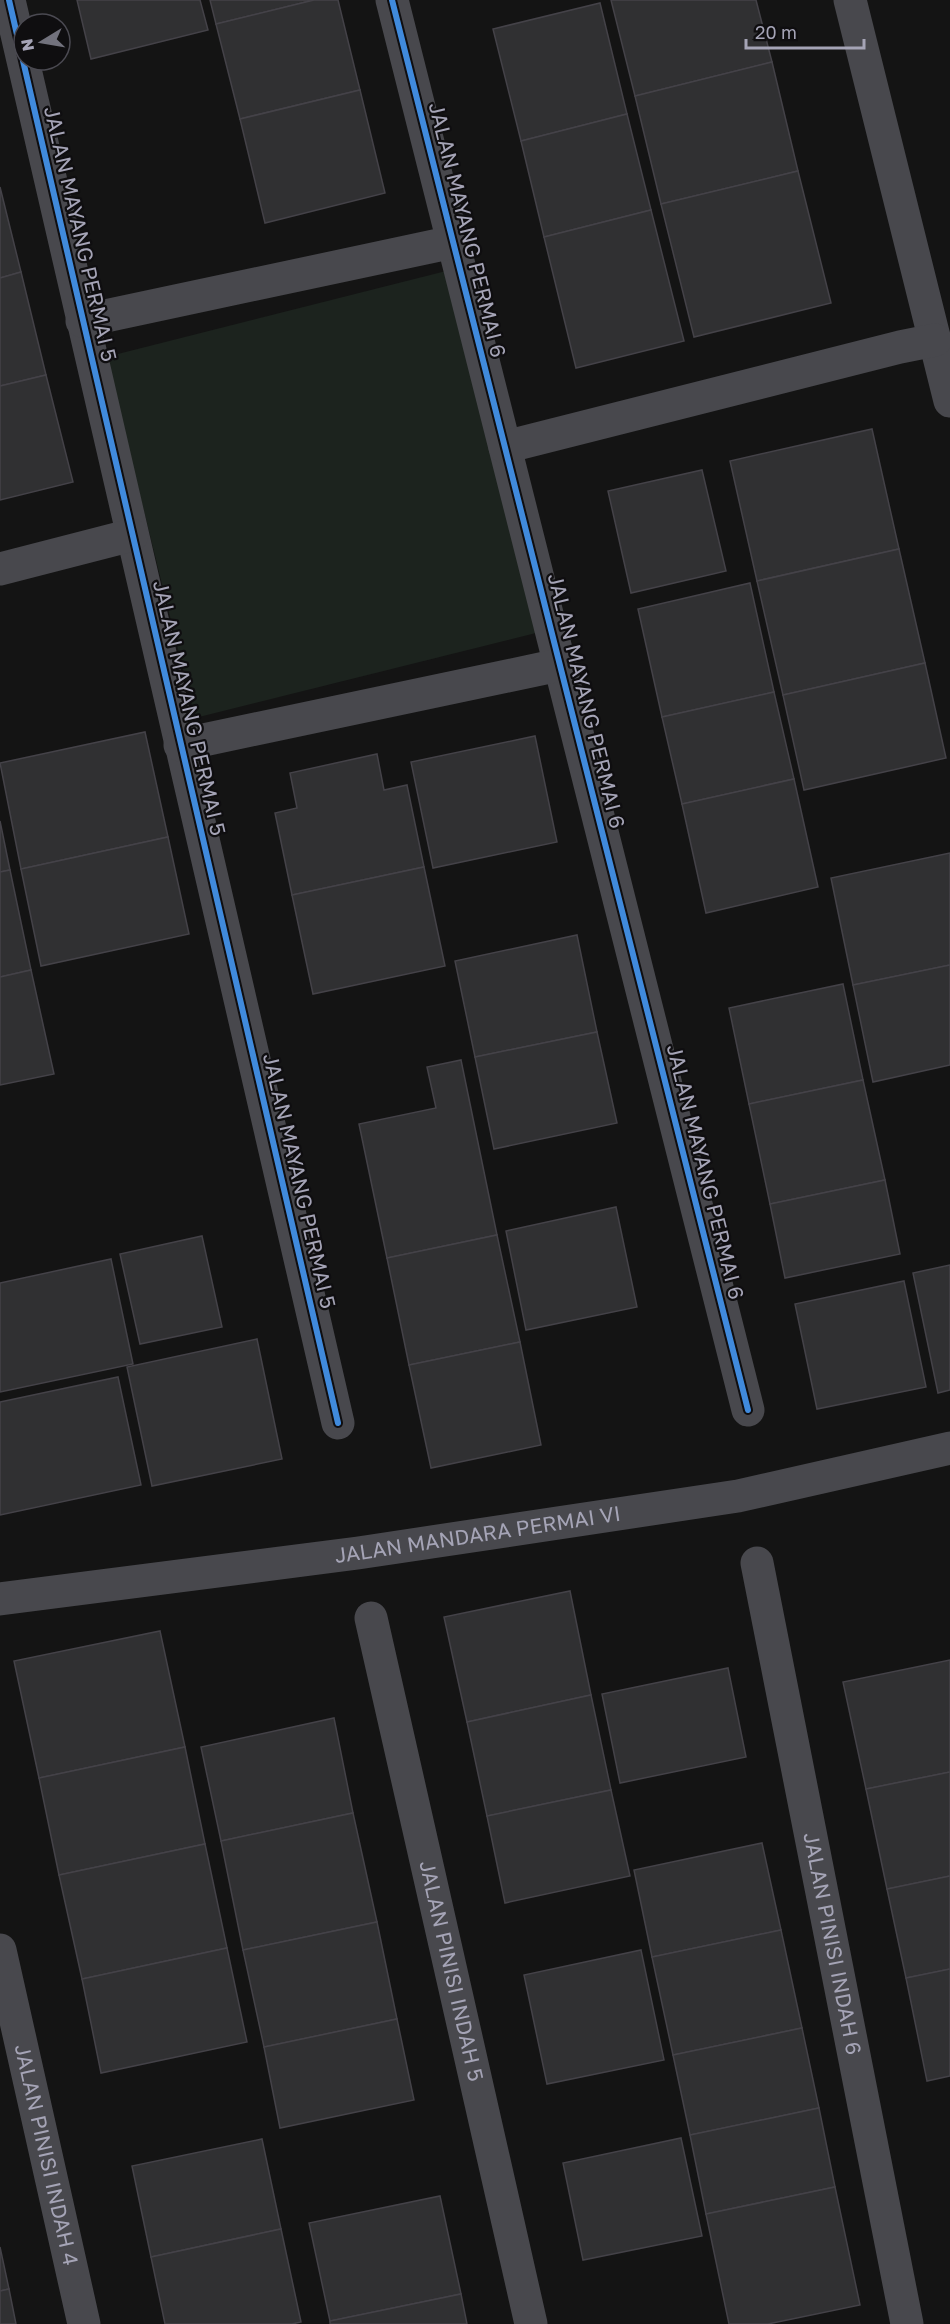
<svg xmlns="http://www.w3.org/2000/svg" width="950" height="2324" viewBox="0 0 950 2324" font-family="'Golos Text',sans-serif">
<rect width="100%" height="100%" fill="#141414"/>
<path fill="#1c231e" d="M454,269L544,631L195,718L106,357Z"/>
<g fill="#303032" stroke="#444248" stroke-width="1.5">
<path d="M77,0H200L208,30L91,59Z"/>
<path d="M210,0H314L216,24Z"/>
<path d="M314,0H338L360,90L240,119L216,24Z"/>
<path d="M611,0H756L772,62L635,96Z"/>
<path d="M600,3L627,114L521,141L493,29Z"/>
<path d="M772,62L798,171L661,204L635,96Z"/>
<path d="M360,90L385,193L265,223L240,119Z"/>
<path d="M627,114L651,210L544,237L521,141Z"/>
<path d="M798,171L831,303L694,337L661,204Z"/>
<path d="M0,187L21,272L0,278Z"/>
<path d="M651,210L684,341L576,368L544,237Z"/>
<path d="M21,272L46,375L0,386V278Z"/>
<path d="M46,375L73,482L0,500V386Z"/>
<path d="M872,429L899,549L757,581L730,461Z"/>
<path d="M702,470L726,571L631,593L608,491Z"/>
<path d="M899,549L925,663L783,695L757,581Z"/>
<path d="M750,583L774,692L662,717L638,609Z"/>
<path d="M925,663L946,758L804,790L783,695Z"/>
<path d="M774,692L794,779L682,804L662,717Z"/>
<path d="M145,732L168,837L21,869L0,763Z"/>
<path d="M535,736L557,842L433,868L411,762Z"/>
<path d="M377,754L384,790L407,785L424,867L292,895L275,813L297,808L290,773Z"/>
<path d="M794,779L818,887L706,913L682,804Z"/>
<path d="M0,821L10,870L0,872Z"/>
<path d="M168,837L189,934L41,966L21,869Z"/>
<path d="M950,853V965L853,985L831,878Z"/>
<path d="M424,867L445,966L313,994L292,895Z"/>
<path d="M10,870L31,970L0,977V872Z"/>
<path d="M577,935L597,1032L475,1057L455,961Z"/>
<path d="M950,965V1065L873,1082L853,985Z"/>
<path d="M31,970L54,1074L0,1085V977Z"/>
<path d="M843,984L863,1080L749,1104L729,1008Z"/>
<path d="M597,1032L617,1123L494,1149L475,1057Z"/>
<path d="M461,1060L497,1235L387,1258L359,1124L436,1108L427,1067Z"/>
<path d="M863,1080L885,1180L770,1204L749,1104Z"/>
<path d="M885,1180L900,1254L785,1278L770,1204Z"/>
<path d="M616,1207L637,1307L526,1330L506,1231Z"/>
<path d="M497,1235L520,1342L409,1365L387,1258Z"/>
<path d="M202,1236L222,1327L140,1344L120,1254Z"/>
<path d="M111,1259L133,1364L0,1392V1283Z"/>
<path d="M950,1265V1390L938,1393L913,1273Z"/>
<path d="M904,1281L926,1387L817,1409L795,1304Z"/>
<path d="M257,1339L282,1459L152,1486L127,1367Z"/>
<path d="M520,1342L541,1445L431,1468L409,1365Z"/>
<path d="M118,1377L141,1485L0,1515V1402Z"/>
<path d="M570,1591L591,1695L467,1722L444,1617Z"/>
<path d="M160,1631L185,1747L39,1778L14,1661Z"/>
<path d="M950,1660V1772L866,1789L843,1682Z"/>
<path d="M728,1668L746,1757L620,1783L602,1694Z"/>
<path d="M591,1695L611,1790L487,1816L467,1722Z"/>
<path d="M334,1718L353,1813L221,1841L201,1747Z"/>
<path d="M185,1747L205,1844L59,1875L39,1778Z"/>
<path d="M950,1772V1876L887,1889L866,1789Z"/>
<path d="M611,1790L630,1876L505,1903L487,1816Z"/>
<path d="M353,1813L377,1922L243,1950L221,1841Z"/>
<path d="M762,1843L781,1930L652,1957L634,1870Z"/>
<path d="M205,1844L227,1948L82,1979L59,1875Z"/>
<path d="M950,1876V1969L906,1978L887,1889Z"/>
<path d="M377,1922L397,2019L264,2047L243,1950Z"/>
<path d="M781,1930L802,2028L673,2055L652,1957Z"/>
<path d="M227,1948L247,2042L101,2073L82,1979Z"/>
<path d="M641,1950L664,2060L547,2084L524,1975Z"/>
<path d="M950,1969V2076L927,2081L906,1978Z"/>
<path d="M397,2019L414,2100L280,2128L264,2047Z"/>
<path d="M802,2028L819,2108L690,2135L673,2055Z"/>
<path d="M819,2108L835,2187L706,2214L690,2135Z"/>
<path d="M681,2138L702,2236L583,2260L563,2163Z"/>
<path d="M262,2139L281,2229L151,2257L132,2166Z"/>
<path d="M835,2187L860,2305L768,2324H729L706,2214Z"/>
<path d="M440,2196L461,2294L330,2321L309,2223Z"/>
<path d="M281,2229L301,2322L292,2324H165L151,2257Z"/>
<path d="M0,2247L9,2289L0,2291Z"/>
<path d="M9,2289L16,2324H0V2291Z"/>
<path d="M461,2294L467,2324H330V2321Z"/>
</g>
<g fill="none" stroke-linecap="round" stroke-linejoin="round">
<g stroke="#48484d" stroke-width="33">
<path d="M9,0L338,1423"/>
<path d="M392,0L748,1410"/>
<path d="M850,0L950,401"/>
<path d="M82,321L453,242"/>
<path d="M505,447L900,347L935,340"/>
<path d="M0,569L132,535"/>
<path d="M180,745L559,665"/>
<path id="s1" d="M757,1563L907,2324"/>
<path id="s2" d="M0,1599L358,1553L738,1496L950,1448"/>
<path id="s3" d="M371,1618L531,2324"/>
<path id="s4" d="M0,1950L84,2324"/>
</g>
<defs>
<g id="cycleway">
<path d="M9,0L338,1423"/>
<path d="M392,0L748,1410"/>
</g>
</defs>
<use href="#cycleway" stroke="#0f0e10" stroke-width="10"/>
<use href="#cycleway" stroke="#408adc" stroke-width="6"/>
</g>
<g text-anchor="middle" stroke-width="4.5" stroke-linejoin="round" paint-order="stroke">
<g font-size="21" fill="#a5a4b6" stroke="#0f0e10">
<text transform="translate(467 230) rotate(76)" y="7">JALAN MAYANG PERMAI 6</text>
<text transform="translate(80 234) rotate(77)" y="7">JALAN MAYANG PERMAI 5</text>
<text transform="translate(586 701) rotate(76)" y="7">JALAN MAYANG PERMAI 6</text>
<text transform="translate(189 708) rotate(77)" y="7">JALAN MAYANG PERMAI 5</text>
<text transform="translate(705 1172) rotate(76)" y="7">JALAN MAYANG PERMAI 6</text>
<text transform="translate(299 1181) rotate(77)" y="7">JALAN MAYANG PERMAI 5</text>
<text dy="7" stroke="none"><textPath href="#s2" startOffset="482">JALAN MANDARA PERMAI VI</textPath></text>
<text dy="7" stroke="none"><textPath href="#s1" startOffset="388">JALAN PINISI INDAH 6</textPath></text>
<text dy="7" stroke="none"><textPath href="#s3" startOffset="362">JALAN PINISI INDAH 5</textPath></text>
<text dy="7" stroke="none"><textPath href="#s4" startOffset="210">JALAN PINISI INDAH 4</textPath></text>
</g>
</g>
<g transform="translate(42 42) rotate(259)"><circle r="28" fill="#0f0e10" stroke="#4b4a52" stroke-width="1.5"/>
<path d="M0-4.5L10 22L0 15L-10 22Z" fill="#72727d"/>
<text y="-9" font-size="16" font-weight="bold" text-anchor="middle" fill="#a5a4b6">N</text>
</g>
<path d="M746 39v9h118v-9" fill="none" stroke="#a5a4b6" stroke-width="3"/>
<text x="755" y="39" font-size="18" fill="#a5a4b6" stroke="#0f0e10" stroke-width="4.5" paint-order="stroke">20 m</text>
</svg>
